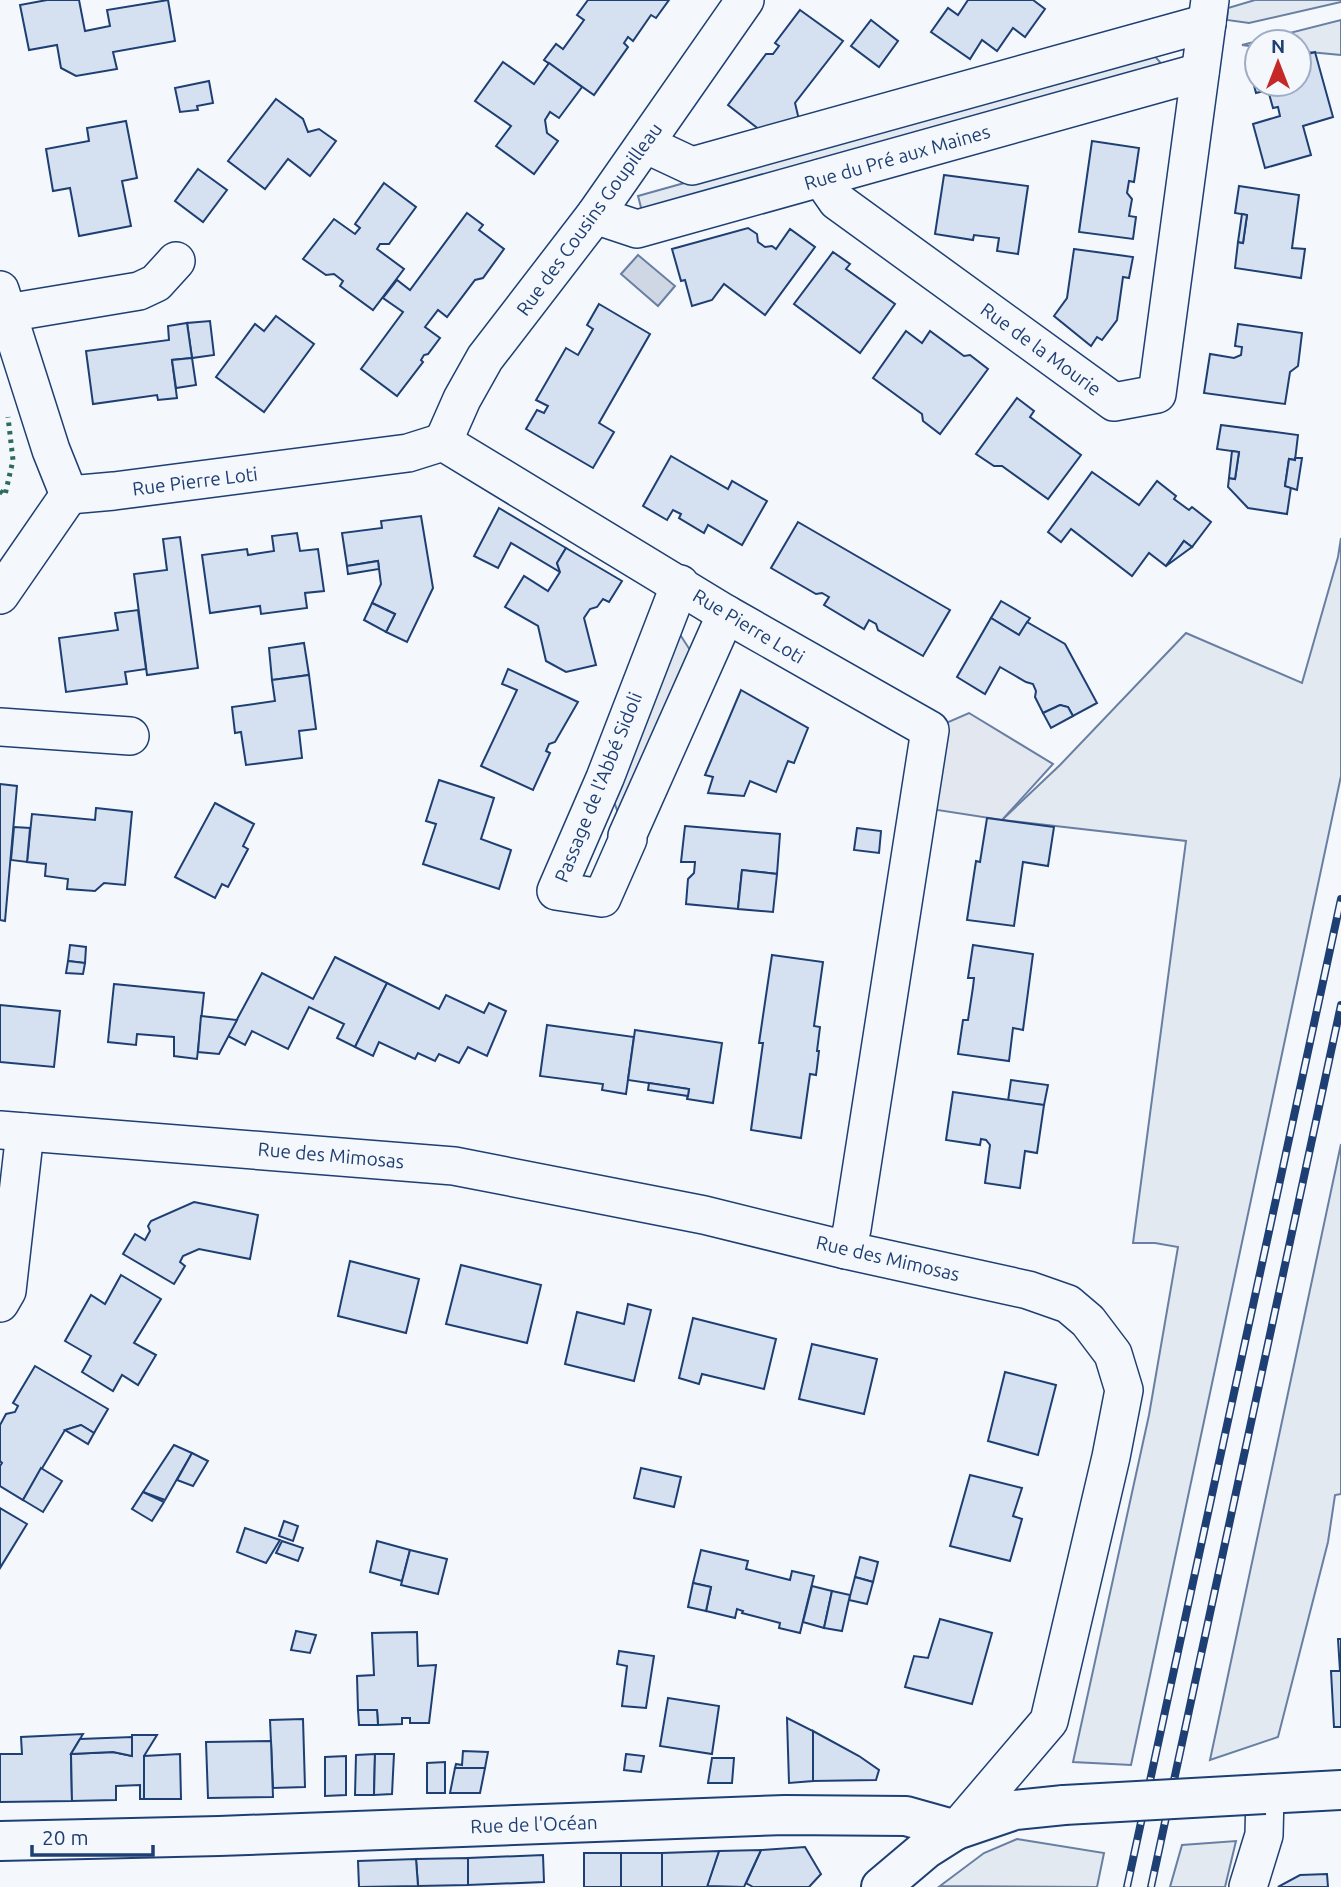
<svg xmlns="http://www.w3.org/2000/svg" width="1341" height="1887" font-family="Ubuntu,sans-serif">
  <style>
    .green { fill: #e3e9f0; stroke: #687fa3; stroke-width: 2 }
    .parking { fill: #e3e8f0; stroke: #687fa3; stroke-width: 2 }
    .water { fill: #cfd7e4; stroke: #687fa3; stroke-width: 2 }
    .building { fill: #d5e0f0; stroke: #1d3f73; stroke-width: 2 }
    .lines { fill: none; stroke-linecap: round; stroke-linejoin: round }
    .street-casing { stroke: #1d3f73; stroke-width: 40 }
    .secondary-casing { stroke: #1d3f73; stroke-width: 42 }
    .street { stroke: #f4f7fb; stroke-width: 37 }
    .secondary { stroke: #f4f7fb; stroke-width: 38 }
    .rail-casing { stroke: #1d3f73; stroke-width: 8 }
    .rail { stroke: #f4f7fb; stroke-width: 5; stroke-dasharray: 16; stroke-linecap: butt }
    .secondary-bridge-casing { stroke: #1d3f73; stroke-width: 42; stroke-linecap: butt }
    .secondary-bridge { stroke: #f4f7fb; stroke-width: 38 }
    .hedge { stroke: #2c6c60; stroke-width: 5; stroke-dasharray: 3.5 5; stroke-linecap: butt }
    .labels { text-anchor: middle; stroke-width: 5; stroke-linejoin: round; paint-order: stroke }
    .street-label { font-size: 19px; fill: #1d3f73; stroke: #f4f7fb }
  </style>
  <rect width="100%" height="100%" fill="#f4f7fb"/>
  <g class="green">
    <polygon points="1255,0 1341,0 1341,2 1249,23 1227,20 1228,8"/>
    <polygon points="1341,20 1341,55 1299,51 1299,42 1257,42 1257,47 1242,45"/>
    <polygon points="1151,52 1160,62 1153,73 643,215 638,196"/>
    <polygon points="1341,538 1341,776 1131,1765 1073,1762 1149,1415 1178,1247 1155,1243 1133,1243 1186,841 1002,820 1060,765 1186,633 1302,683 1338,557"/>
    <polygon points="1341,1144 1341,1494 1335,1495 1328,1542 1278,1737 1210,1760"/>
    <polygon points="1017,1839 1104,1853 1097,1887 940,1886 984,1853"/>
    <polygon points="1236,1841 1225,1887 1170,1887 1182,1845"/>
  </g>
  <g class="parking">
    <polygon points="668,616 701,667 628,839 605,778"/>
    <polygon points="969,713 1053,764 1002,820 918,807 930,730"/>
  </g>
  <polygon class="water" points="638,255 675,286 658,306 621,274"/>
  <g class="building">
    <polygon points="47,0 79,0 85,31 110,26 107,10 168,0 175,41 113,52 117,69 76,76 61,68 57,45 29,50 20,5"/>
    <polygon points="588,0 669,0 656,18 651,15 633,41 628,37 624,43 628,47 594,95 544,60 556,44 563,49 584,20 577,15"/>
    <polygon points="968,0 1033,0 1045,9 1025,37 1013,28 997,51 982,40 970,59 931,32 948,8 958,15"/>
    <polygon points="800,10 843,41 795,103 801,128 770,138 728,105 766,54 773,54 779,46 775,43"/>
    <polygon points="871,20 898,41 879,67 851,46"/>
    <polygon points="1315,52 1333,117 1303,126 1311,155 1265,168 1253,124 1280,116 1278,107 1273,108 1268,90 1256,93 1250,70 1257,68 1257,84 1299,84 1299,57"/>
    <polygon points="503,62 534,84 549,63 582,87 559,118 550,112 545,120 547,133 558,141 534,174 496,146 511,126 475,101"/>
    <polygon points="209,81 213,103 197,106 198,110 180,112 175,88"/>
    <polygon points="276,99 303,119 308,132 319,129 336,141 310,176 288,159 265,189 228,161"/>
    <polygon points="126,121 137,178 122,181 131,226 79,236 70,188 53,191 46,149 89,141 87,128"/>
    <polygon points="1092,141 1139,148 1134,182 1129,181 1127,193 1132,199 1129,216 1136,217 1133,239 1079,232"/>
    <polygon points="198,169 227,190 203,222 175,201"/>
    <polygon points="944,175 1028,186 1018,254 997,251 999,238 974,235 973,240 935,234"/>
    <polygon points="384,183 416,207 389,244 380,244 377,249 404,269 373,310 340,286 343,281 334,274 326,275 303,259 334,219 355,234 360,228 355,224"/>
    <polygon points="1239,186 1299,195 1292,248 1305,249 1301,278 1235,268 1238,242 1243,243 1247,215 1235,213"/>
    <polygon points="467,213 483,225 479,230 504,249 483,278 475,280 447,317 438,310 425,327 440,338 428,354 424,355 421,360 423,362 397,396 361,369 403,312 383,298 397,280 410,290"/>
    <polygon points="1242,214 1247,215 1243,243 1238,242"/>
    <polygon points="748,228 757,234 758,242 765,247 772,246 776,249 790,229 815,247 765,315 724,284 712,300 692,306 685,280 681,281 672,249"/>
    <polygon points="1074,249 1133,257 1129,278 1123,277 1117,320 1102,340 1097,337 1091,346 1054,316 1067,298"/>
    <polygon points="833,252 850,264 846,269 895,304 860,353 794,304"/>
    <polygon points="599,304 650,334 599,423 614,432 593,468 526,429 537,410 544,413 548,406 536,400 566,348 578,355 589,336 593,329 587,325"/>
    <polygon points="276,316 314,344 264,412 216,377 255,324 264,331"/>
    <polygon points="210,321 214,355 192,358 187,323"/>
    <polygon points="187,323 192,358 172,360 177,398 158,400 157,395 93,404 86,351 169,340 168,326"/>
    <polygon points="1238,324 1302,333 1298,366 1290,372 1285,404 1204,393 1210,354 1234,358 1241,355 1242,347 1235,346"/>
    <polygon points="906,331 922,343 930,331 964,356 970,355 988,369 940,434 923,421 922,414 873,378"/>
    <polygon points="192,358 196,385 176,388 172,360"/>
    <polygon points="1017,398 1034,411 1030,417 1081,455 1048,499 1002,466 994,466 976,454"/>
    <polygon points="1221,425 1298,435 1295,460 1289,459 1285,486 1291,487 1287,514 1248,508 1228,487 1229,478 1235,479 1239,452 1217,449"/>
    <polygon points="1232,451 1239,452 1235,479 1229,478"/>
    <polygon points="671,456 728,489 732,481 767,501 742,545 708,525 704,533 679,518 681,514 673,510 667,520 643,506"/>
    <polygon points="1295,458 1302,458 1297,490 1285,486 1289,459 1295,460"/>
    <polygon points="1092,472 1139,505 1157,481 1176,496 1174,499 1189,510 1192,507 1211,522 1192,547 1184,541 1166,566 1149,553 1132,576 1071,529 1061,542 1048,532"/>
    <polygon points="499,508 566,548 557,563 560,572 511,543 498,568 474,556"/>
    <polygon points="421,516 433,588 407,642 386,632 395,614 372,603 381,584 378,561 347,566 342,533 382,528 381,521"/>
    <polygon points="798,522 950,610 923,656 878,630 876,624 869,620 864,629 824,605 829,597 822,593 816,594 771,568"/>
    <polygon points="297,533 300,551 318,549 324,591 305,593 307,608 261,614 260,606 210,613 202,555 247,549 248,555 274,551 272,536"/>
    <polygon points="180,537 198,668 147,675 134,574 167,570 163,539"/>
    <polygon points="1184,541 1192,547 1166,566"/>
    <polygon points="566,548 622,581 609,602 603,599 597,607 590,609 584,618 596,665 566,672 546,661 538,626 505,607 524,576 548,591 560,572 557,563"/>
    <polygon points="378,561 379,569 348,574 347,566"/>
    <polygon points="1001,601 1030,618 1019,635 991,618"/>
    <polygon points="372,603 395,614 386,632 364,620"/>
    <polygon points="138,610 146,669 125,672 127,684 66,692 59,638 118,630 115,613"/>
    <polygon points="991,618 1019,635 1027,622 1065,644 1097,703 1073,716 1068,707 1060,705 1043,713 1035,697 1036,691 1033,684 1026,682 1000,667 985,694 957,677"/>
    <polygon points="304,643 309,675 272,680 269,648"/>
    <polygon points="508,669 578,702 555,742 549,744 546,751 550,753 533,790 481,766 517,690 502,684"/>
    <polygon points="309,675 316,729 299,731 302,758 246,765 241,732 235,733 232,707 275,701 272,680"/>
    <polygon points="741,690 808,728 794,763 788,761 776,792 750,781 744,796 708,793 713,777 705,775"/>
    <polygon points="1060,705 1068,707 1073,716 1051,728 1043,713"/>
    <polygon points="439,780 494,798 481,839 511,850 499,889 423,864 436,824 426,821"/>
    <polygon points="0,784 17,786 5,921 0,920"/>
    <polygon points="215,803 254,824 243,846 248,849 228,887 222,884 215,898 175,877"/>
    <polygon points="96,808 132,812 125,885 104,883 95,891 67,889 68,879 45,876 46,864 27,862 32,814 95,820"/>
    <polygon points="987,818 1054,827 1048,866 1023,862 1014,926 967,920 976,861 980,862"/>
    <polygon points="685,826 780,834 777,874 742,870 738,909 686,904 688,879 694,873 695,862 681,862"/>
    <polygon points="14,827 30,828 27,862 11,860"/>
    <polygon points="857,828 881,831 879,853 854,850"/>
    <polygon points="742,870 777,874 773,912 738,909"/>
    <polygon points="70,945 86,947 85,963 68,961"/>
    <polygon points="973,945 1033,954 1023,1030 1013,1028 1009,1061 958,1054 963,1020 968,1020 973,987 974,978 968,978"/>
    <polygon points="772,955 823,962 814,1026 820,1027 817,1051 819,1051 816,1075 810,1074 801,1138 751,1130 763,1043 759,1043"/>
    <polygon points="335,957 387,983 355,1047 337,1038 344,1024 309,1007 288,1049 252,1031 245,1045 228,1036 262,973 313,999"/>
    <polygon points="68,961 85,963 83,974 66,973"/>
    <polygon points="387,983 439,1009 446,995 484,1013 489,1003 506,1011 487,1056 468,1047 459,1063 439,1054 435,1061 418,1053 415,1059 379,1042 373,1056 355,1047"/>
    <polygon points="114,984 204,993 197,1059 174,1056 174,1037 137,1034 136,1045 108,1042"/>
    <polygon points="0,1005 60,1011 54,1067 0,1062"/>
    <polygon points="201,1016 237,1020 219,1054 198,1052"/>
    <polygon points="547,1025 634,1037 626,1094 602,1090 603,1084 540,1076"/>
    <polygon points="635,1030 722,1043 713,1103 687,1099 689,1089 628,1080"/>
    <polygon points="1011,1080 1048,1085 1044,1105 1008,1101"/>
    <polygon points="649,1083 689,1089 688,1096 648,1090"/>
    <polygon points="953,1092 1044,1105 1037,1153 1025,1151 1020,1188 985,1183 990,1145 986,1140 981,1139 980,1145 946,1140"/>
    <polygon points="194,1202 258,1215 250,1259 199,1249 183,1256 180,1262 185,1266 174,1284 123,1254 135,1234 145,1240 150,1231 148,1226 151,1221"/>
    <polygon points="350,1261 419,1279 406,1333 338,1316"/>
    <polygon points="461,1265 541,1285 527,1343 446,1324"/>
    <polygon points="121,1275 161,1299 134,1343 156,1355 138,1385 122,1375 113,1391 82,1372 91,1356 65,1341 91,1295 105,1304"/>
    <polygon points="628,1304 651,1310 634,1381 565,1364 577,1312 624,1324"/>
    <polygon points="693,1318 776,1339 764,1389 702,1374 699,1384 679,1378"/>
    <polygon points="812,1344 877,1359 864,1414 799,1399"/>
    <polygon points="35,1366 108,1409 94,1433 81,1425 65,1430 23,1500 0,1486 0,1466 2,1463 0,1461 0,1425 6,1414 15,1412 18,1406 13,1403"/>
    <polygon points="1005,1372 1056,1385 1038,1455 988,1441"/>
    <polygon points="81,1425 94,1433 88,1444 65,1430"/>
    <polygon points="174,1445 192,1453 165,1500 143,1492"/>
    <polygon points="192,1453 208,1461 193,1486 177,1480"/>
    <polygon points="41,1468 62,1481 43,1512 23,1500"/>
    <polygon points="641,1468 681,1477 674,1507 634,1498"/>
    <polygon points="970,1475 1022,1488 1013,1516 1022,1519 1010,1561 950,1546"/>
    <polygon points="143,1492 164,1502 152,1521 132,1509"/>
    <polygon points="0,1508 27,1524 0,1568"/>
    <polygon points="284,1521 298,1526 293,1541 279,1536"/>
    <polygon points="245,1528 280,1540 266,1563 237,1552"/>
    <polygon points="282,1541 303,1548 298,1561 276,1553"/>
    <polygon points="377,1541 410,1550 402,1581 370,1572"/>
    <polygon points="410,1550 447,1559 438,1594 401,1585"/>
    <polygon points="701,1550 748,1561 746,1569 790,1580 792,1571 814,1576 800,1633 779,1628 780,1623 742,1613 743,1611 737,1609 735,1618 706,1611 711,1587 693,1583"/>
    <polygon points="860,1557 878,1562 873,1582 855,1577"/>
    <polygon points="855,1577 873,1582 867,1604 849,1600"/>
    <polygon points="693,1583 711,1587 706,1611 688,1607"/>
    <polygon points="812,1586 832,1591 824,1628 803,1622"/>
    <polygon points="832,1591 850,1595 842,1631 824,1628"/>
    <polygon points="940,1619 992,1633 972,1704 905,1687 914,1656 928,1658"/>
    <polygon points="296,1631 316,1635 310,1653 291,1650"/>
    <polygon points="417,1632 418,1666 436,1665 429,1723 410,1723 410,1718 402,1718 402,1724 378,1725 377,1710 358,1710 357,1676 374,1675 372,1633"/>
    <polygon points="1338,1639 1341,1639 1341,1727 1334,1727 1331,1671 1340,1671"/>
    <polygon points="619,1651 654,1656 646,1708 622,1706 627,1666 617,1664"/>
    <polygon points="668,1698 719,1706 712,1754 660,1746"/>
    <polygon points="358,1710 377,1710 378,1725 359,1725"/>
    <polygon points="787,1718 813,1731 813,1781 789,1783"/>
    <polygon points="303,1719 305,1787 273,1788 270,1720"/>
    <polygon points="813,1731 859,1756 879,1770 876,1780 813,1781"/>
    <polygon points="83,1734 71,1754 72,1801 0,1802 0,1754 22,1754 21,1737"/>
    <polygon points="132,1735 157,1735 144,1756 144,1799 140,1799 140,1785 116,1786 116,1800 72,1801 71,1754 113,1752 132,1756"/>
    <polygon points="132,1737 132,1756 113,1752 71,1754 80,1739"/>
    <polygon points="271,1741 273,1797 208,1798 206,1742"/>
    <polygon points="463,1751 488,1752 485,1768 455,1768 456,1764 462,1765"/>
    <polygon points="180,1754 181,1799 144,1799 144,1756"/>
    <polygon points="375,1754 374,1795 355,1795 356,1755"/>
    <polygon points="375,1754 394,1754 392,1794 374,1795"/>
    <polygon points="626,1754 644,1756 641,1772 624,1770"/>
    <polygon points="346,1756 346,1795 325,1796 325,1757"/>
    <polygon points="712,1758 734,1758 732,1783 708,1783"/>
    <polygon points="445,1762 445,1793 427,1793 427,1763"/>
    <polygon points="455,1768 485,1768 480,1793 450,1793"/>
    <polygon points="805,1847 821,1874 809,1887 753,1887 746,1883 761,1850"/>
    <polygon points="761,1850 744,1887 707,1886 719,1851"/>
    <polygon points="719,1851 707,1887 662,1887 662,1853"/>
    <rect x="584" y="1853" width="37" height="34"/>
    <rect x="621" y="1853" width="41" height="34"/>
    <polygon points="543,1855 544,1882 468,1885 468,1858"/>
    <polygon points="468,1858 468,1885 418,1886 416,1859"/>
    <polygon points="416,1859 418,1886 359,1887 358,1861"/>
    <polygon points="1327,1874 1328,1887 1278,1887 1300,1875"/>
  </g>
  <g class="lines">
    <defs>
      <g id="street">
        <polyline points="645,144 692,166 1207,23"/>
        <polyline points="821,178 837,201 1114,402 1157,394 1210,0"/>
        <polyline points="595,215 637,229 1200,72"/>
        <polyline points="0,290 51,450 69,495"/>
        <polyline points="7,313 139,291 156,283 176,261"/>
        <polyline points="443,442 462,399 485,358 595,215 745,0"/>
        <polyline points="69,495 114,491 408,453 443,442 726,614 930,730 852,1229 846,1250"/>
        <polyline points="680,584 605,778 556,891 602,898 628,839 627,836 726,614"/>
        <polyline points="0,595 69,495"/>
        <polyline points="0,727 130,736"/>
        <polyline points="0,1130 454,1166 704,1215 846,1250 1028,1290 1068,1304 1088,1321 1113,1354 1124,1390 1111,1457 1049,1721 956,1830"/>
        <polyline points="0,1303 7,1291 25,1132"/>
        <polyline points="1248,1887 1264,1835 1265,1794"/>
      </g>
      <g id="secondary">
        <polyline points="1265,1794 1341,1790"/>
        <polyline points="0,1841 219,1836 785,1815 906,1816 956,1830 1015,1810 1064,1805"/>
        <polyline points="881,1887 926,1849 956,1830"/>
      </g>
    </defs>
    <use href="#street" class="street-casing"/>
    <use href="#secondary" class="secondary-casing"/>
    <use href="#street" class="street"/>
    <use href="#secondary" class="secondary"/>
    <defs>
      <g id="rail">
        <polyline points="1127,1887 1341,899"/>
        <polyline points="1151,1887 1341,1005"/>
      </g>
    </defs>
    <use href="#rail" class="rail-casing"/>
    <use href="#rail" class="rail"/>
    <defs>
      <polyline id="secondary-bridge" points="1064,1805 1265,1794"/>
    </defs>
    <use href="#secondary-bridge" class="secondary-bridge-casing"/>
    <use href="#secondary-bridge" class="secondary-bridge"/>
    <polyline class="hedge" points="0,491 5,495 13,460 8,417"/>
  </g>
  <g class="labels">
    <g class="street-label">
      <text transform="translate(897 157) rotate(-16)" y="7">Rue du Pré aux Maines</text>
      <text transform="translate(589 219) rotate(-54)" y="7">Rue des Cousins Goupilleau</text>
      <text transform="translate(1041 349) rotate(36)" y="7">Rue de la Mourie</text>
      <text transform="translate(195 481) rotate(-7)" y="7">Rue Pierre Loti</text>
      <text transform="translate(749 626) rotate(31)" y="7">Rue Pierre Loti</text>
      <text transform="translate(598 787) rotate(-68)" y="7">Passage de l'Abbé Sidoli</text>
      <text transform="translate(331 1155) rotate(5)" y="7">Rue des Mimosas</text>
      <text transform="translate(888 1258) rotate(13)" y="7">Rue des Mimosas</text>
      <text transform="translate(534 1824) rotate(-2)" y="7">Rue de l'Océan</text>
    </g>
  </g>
  <g transform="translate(1278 63)"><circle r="33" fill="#f4f7fb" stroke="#9eadc5" stroke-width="2"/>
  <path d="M0-5L12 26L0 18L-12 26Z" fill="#c62828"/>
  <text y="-10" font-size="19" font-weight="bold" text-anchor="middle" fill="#1d3f73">N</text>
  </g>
  <path d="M32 1845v10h121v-10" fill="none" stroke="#1d3f73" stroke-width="3.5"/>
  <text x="42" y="1845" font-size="21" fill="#1d3f73" stroke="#f4f7fb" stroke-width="5" paint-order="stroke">20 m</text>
</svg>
